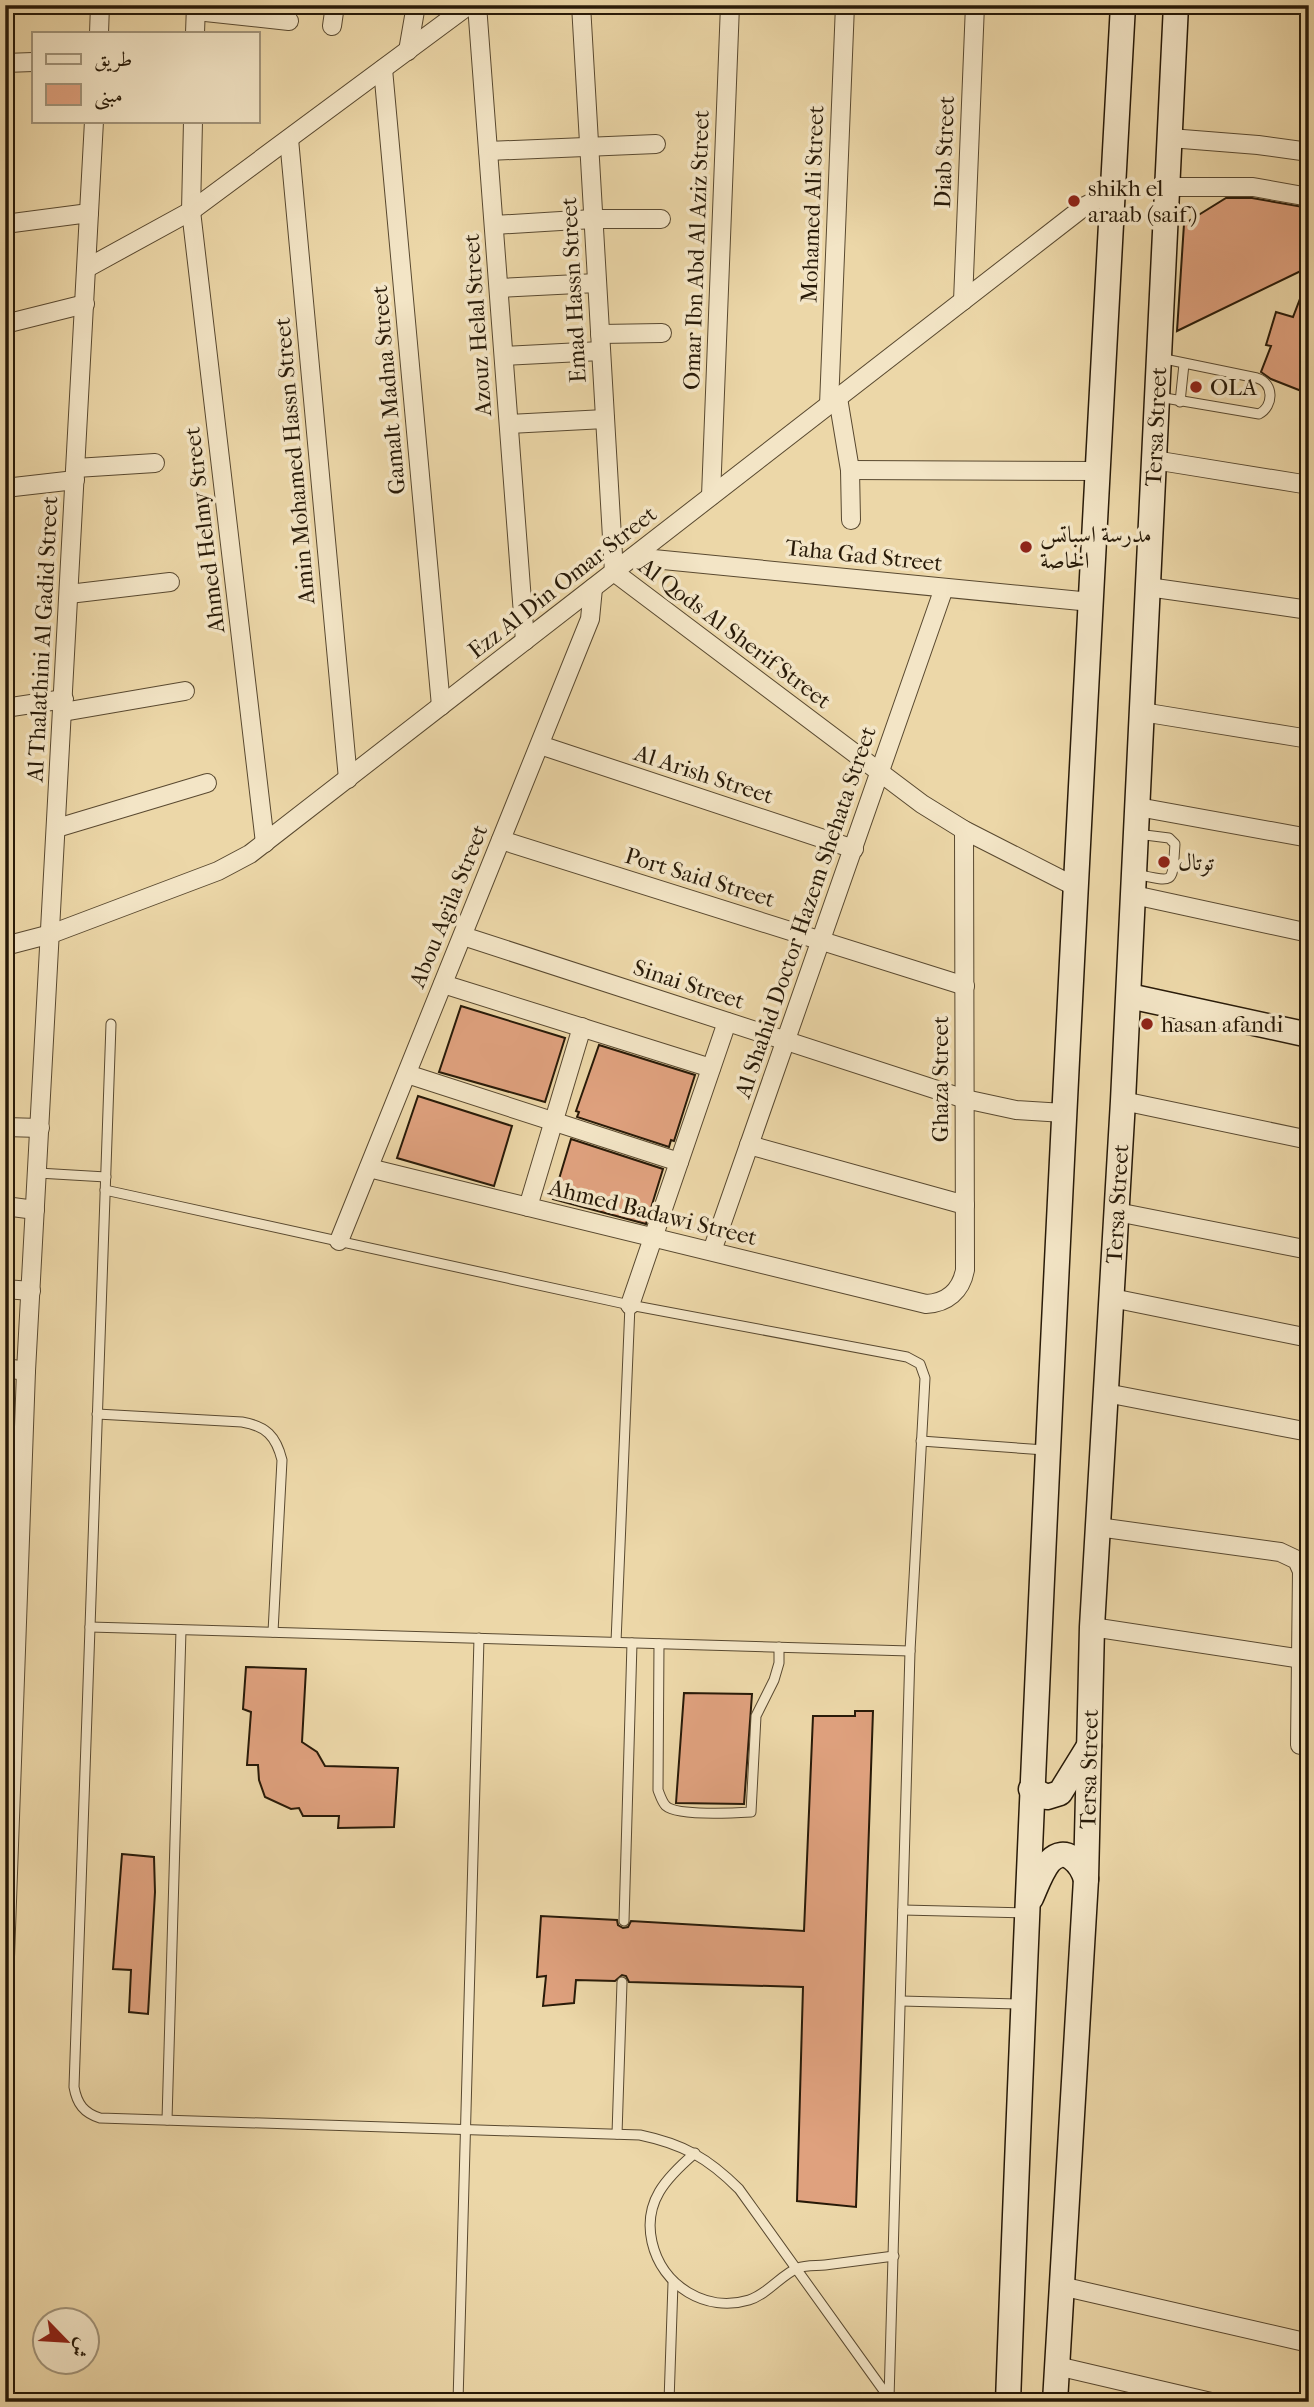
<svg xmlns="http://www.w3.org/2000/svg" width="1314" height="2407" font-family="'IM FELL French Canon',Amiri,serif">
  <style>
    .building { fill: #dfa17e; stroke: #281a08; stroke-width: 2 }
    .lines { fill: none; stroke-linecap: round; stroke-linejoin: round }
    .lane-casing { stroke: #594930; stroke-width: 11 }
    .street-casing { stroke: #594930; stroke-width: 20 }
    .secondary-casing { stroke: #281a08; stroke-width: 27 }
    .lane { stroke: #f3e5c6; stroke-width: 9 }
    .street { stroke: #f3e5c6; stroke-width: 18 }
    .secondary { stroke: #f3e5c6; stroke-width: 24 }
    .poi-dot { fill: #8f2418; stroke: #f3e5c6; stroke-width: 2.5 }
    .labels { text-anchor: middle; stroke-width: 7; stroke-linejoin: round; paint-order: stroke }
    .street-label { font-size: 23px; fill: #281a08; stroke: #f3e5c6 }
    .poi-label { font-size: 23px; fill: #281a08; stroke: #f3e5c6; text-anchor: start }
  </style>
  <rect width="100%" height="100%" fill="#ecd7a8"/>
  <filter id="stains"><feTurbulence type="fractalNoise" baseFrequency=".00286" numOctaves="4"/><feColorMatrix values="0 0 0 0 .2 0 0 0 0 .09 0 0 0 0 .02 0 0 0 .5 -.17"/></filter>
  <radialGradient id="worn" r=".72"><stop offset=".6" stop-color="#630" stop-opacity="0"/><stop offset="1" stop-color="#630" stop-opacity=".3"/></radialGradient>
  <g class="building">
    <polygon points="1226,198 1252,198 1309,208 1309,267 1177,331 1184,224"/>
    <polygon points="1308,278 1309,279 1309,394 1271,379 1261,372 1271,346 1266,345 1276,312 1293,317"/>
    <polygon points="461,1006 565,1038 545,1102 439,1072"/>
    <polygon points="599,1045 695,1075 674,1141 671,1140 669,1147 577,1117 579,1112 576,1111"/>
    <polygon points="418,1096 512,1126 494,1186 397,1158"/>
    <polygon points="571,1139 663,1169 646,1224 553,1199"/>
    <polygon points="246,1667 306,1669 302,1742 317,1752 325,1766 398,1768 394,1827 338,1828 339,1816 303,1816 299,1808 291,1809 265,1797 259,1780 258,1765 247,1765 251,1712 243,1709"/>
    <polygon points="684,1693 752,1694 744,1804 676,1803"/>
    <polygon points="855,1711 873,1711 856,2207 797,2201 803,1987 629,1982 626,1976 622,1975 615,1981 576,1980 574,2003 543,2006 546,1976 537,1977 541,1916 617,1920 618,1925 623,1928 628,1927 631,1921 804,1931 813,1716 855,1716"/>
    <polygon points="122,1854 154,1857 155,1892 148,2014 129,2012 131,1970 113,1969"/>
  </g>
  <g class="lines">
    <defs>
      <g id="lane">
        <path d="M1159,397L1259,414C1274,406 1274,383 1257,378L1160,358"/>
        <polyline points="1180,402 1184,364"/>
        <path d="M1136,874C1176,883 1172,884 1175,844L1169,838L1137,834"/>
        <path d="M111,1024L74,2087C77,2104 84,2113 100,2118L640,2135C683,2144 708,2158 739,2189L889,2398"/>
        <polyline points="38,1173 106,1177"/>
        <polyline points="105,1190 630,1305 907,1357 920,1364 925,1378 910,1651 889,2399"/>
        <path d="M97,1414L242,1422C266,1426 276,1436 282,1460L273,1632"/>
        <polyline points="921,1441 1045,1450"/>
        <polyline points="90,1627 910,1651"/>
        <polyline points="616,1642 630,1305"/>
        <path d="M659,1644L658,1790C660,1795 662,1802 666,1806C677,1816 735,1813 751,1812L756,1716L774,1680L779,1663V1647"/>
        <polyline points="903,1910 1024,1913"/>
        <polyline points="624,1921 632,1643"/>
        <polyline points="901,2001 1021,2004"/>
        <polyline points="167,2120 181,1630"/>
        <polyline points="617,2134 622,1982"/>
        <path d="M695,2153C666,2178 643,2202 652,2242C662,2286 706,2313 749,2300C768,2294 782,2274 798,2268C806,2265 817,2266 825,2265C848,2262 871,2259 894,2256"/>
        <polyline points="458,2402 479,1638"/>
        <polyline points="669,2402 673,2283"/>
      </g>
      <g id="street">
        <polyline points="477,5 525,641"/>
        <polyline points="581,5 614,572 922,804 964,830 1076,887"/>
        <polyline points="196,11 289,21"/>
        <polyline points="332,26 335,5"/>
        <polyline points="99,33 100,5"/>
        <polyline points="195,33 196,5"/>
        <polyline points="408,51 416,5"/>
        <polyline points="5,63 33,62"/>
        <polyline points="383,69 441,706"/>
        <polyline points="193,121 191,211 265,843"/>
        <polyline points="1170,138 1258,145 1309,152"/>
        <polyline points="289,139 348,779"/>
        <polyline points="488,151 656,144"/>
        <polyline points="1168,187 1253,187 1309,197"/>
        <polyline points="5,224 89,213"/>
        <polyline points="494,225 593,219 661,219"/>
        <polyline points="87,268 191,211 469,5"/>
        <polyline points="499,288 597,283"/>
        <polyline points="963,301 975,5"/>
        <polyline points="5,324 85,304"/>
        <polyline points="600,334 662,333"/>
        <polyline points="504,356 601,351"/>
        <polyline points="838,398 850,470 851,520"/>
        <polyline points="829,405 845,5"/>
        <polyline points="509,424 605,419"/>
        <polyline points="1154,460 1309,485"/>
        <polyline points="76,468 155,463"/>
        <polyline points="850,470 1098,471"/>
        <polyline points="5,488 75,480"/>
        <polyline points="711,496 730,5"/>
        <polyline points="633,557 1091,602"/>
        <polyline points="1148,587 1309,610"/>
        <polyline points="69,594 170,582"/>
        <polyline points="5,708 64,699"/>
        <polyline points="63,712 185,691"/>
        <polyline points="1142,712 1309,739"/>
        <polyline points="540,745 854,849"/>
        <polyline points="1138,807 1309,838"/>
        <polyline points="57,828 207,783"/>
        <polyline points="501,840 965,986"/>
        <polyline points="1134,895 1309,933"/>
        <polyline points="463,936 965,1099 1016,1110 1064,1113"/>
        <polyline points="5,946 51,934 218,871 250,854 1085,206 1113,192"/>
        <polyline points="443,984 711,1068"/>
        <polyline points="407,1074 679,1162"/>
        <polyline points="1123,1101 1309,1140"/>
        <polyline points="5,1127 40,1128"/>
        <polyline points="749,1145 965,1205"/>
        <path d="M369,1168L926,1304C947,1303 961,1291 965,1270L964,830"/>
        <polyline points="5,1206 35,1210"/>
        <polyline points="528,1207 582,1027"/>
        <polyline points="1117,1212 1309,1250"/>
        <polyline points="339,1241 590,619 593,588"/>
        <polyline points="712,1251 944,588"/>
        <polyline points="5,1289 31,1291"/>
        <polyline points="1112,1298 1309,1338"/>
        <polyline points="630,1305 727,1022"/>
        <polyline points="5,1368 26,1371"/>
        <polyline points="1106,1393 1309,1432"/>
        <polyline points="1098,1527 1280,1552 1297,1560 1302,1571 1300,1745"/>
        <polyline points="1092,1627 1309,1660"/>
        <polyline points="5,1957 26,1371 94,121"/>
        <polyline points="1061,2286 1309,2343"/>
        <polyline points="1057,2366 1211,2402"/>
      </g>
      <g id="secondary">
        <polyline points="1129,996 1309,1035"/>
        <polyline points="1031,1789 1047,1797 1060,1793 1089,1746"/>
        <path d="M1031,1898C1036,1887 1041,1872 1049,1862C1066,1844 1081,1864 1086,1879"/>
        <path d="M1008,2402C1037,1602 1079,804 1123,5"/>
        <path id="s1" d="M1055,2402L1086,1879L1092,1627L1123,1101L1176,5"/>
      </g>
    </defs>
    <use href="#lane" class="lane-casing"/>
    <use href="#street" class="street-casing"/>
    <use href="#secondary" class="secondary-casing"/>
    <use href="#lane" class="lane"/>
    <use href="#street" class="street"/>
    <use href="#secondary" class="secondary"/>
  </g>
  <g class="poi-dot">
    <circle cx="1074" cy="201" r="7"/>
    <circle cx="1196" cy="387" r="7"/>
    <circle cx="1026" cy="547" r="7"/>
    <circle cx="1164" cy="862" r="7"/>
    <circle cx="1147" cy="1024" r="7"/>
  </g>
  <g class="labels">
    <g class="street-label">
      <text transform="translate(944 152) rotate(-88)" y="8">Diab Street</text>
      <text transform="translate(812 204) rotate(-88)" y="8">Mohamed Ali Street</text>
      <text transform="translate(696 250) rotate(-88)" y="8">Omar Ibn Abd Al Aziz Street</text>
      <text transform="translate(573 290) rotate(-93)" y="8">Emad Hassn Street</text>
      <text transform="translate(477 325) rotate(-94)" y="8">Azouz Helal Street</text>
      <text transform="translate(388 390) rotate(-95)" y="8">Gamalt Madna Street</text>
      <text dy="8" stroke="none"><textPath href="#s1" startOffset="1978">Tersa Street</textPath></text>
      <text transform="translate(294 461) rotate(-95)" y="8">Amin Mohamed Hassn Street</text>
      <text transform="translate(204 530) rotate(-97)" y="8">Ahmed Helmy Street</text>
      <text transform="translate(864 555) rotate(6)" y="8">Taha Gad Street</text>
      <text transform="translate(562 582) rotate(-38)" y="8">Ezz Al Din Omar Street</text>
      <text transform="translate(735 633) rotate(37)" y="8">Al Qods Al Sherif Street</text>
      <text transform="translate(42 639) rotate(-87)" y="8">Al Thalathini Al Gadid Street</text>
      <text transform="translate(704 774) rotate(18)" y="8">Al Arish Street</text>
      <text transform="translate(700 877) rotate(17)" y="8">Port Said Street</text>
      <text transform="translate(448 906) rotate(-68)" y="8">Abou Agila Street</text>
      <text transform="translate(805 912) rotate(-71)" y="8">Al Shahid Doctor Hazem Shehata Street</text>
      <text transform="translate(689 984) rotate(18)" y="8">Sinai Street</text>
      <text transform="translate(940 1079) rotate(-90)" y="8">Ghaza Street</text>
      <text dy="8" stroke="none"><textPath href="#s1" startOffset="1200">Tersa Street</textPath></text>
      <text transform="translate(653 1212) rotate(14)" y="8">Ahmed Badawi Street</text>
      <text dy="8" stroke="none"><textPath href="#s1" startOffset="634">Tersa Street</textPath></text>
    </g>
    <g class="poi-label">
      <text x="1088" y="196">shikh el<tspan x="1088" dy="26">araab (saif)</tspan></text>
      <text x="1210" y="395">OLA</text>
      <text x="1040" y="542">مدرسة اسباتس<tspan x="1040" dy="26">الخاصة</tspan></text>
      <text x="1178" y="870">توتال</text>
      <text x="1161" y="1032">hasan afandi</text>
    </g>
  </g>
  <rect width="1314" height="2407" fill="none" stroke="#ecd7a8" stroke-width="28"/>
  <rect x="7" y="7" width="1300" height="2393" fill="none" stroke="#281a08" stroke-width="3.5"/>
  <rect x="14" y="14" width="1286" height="2379" fill="none" stroke="#281a08" stroke-width="2"/>
  <rect x="32" y="32" width="228" height="91" fill="#f3e5c6" stroke="#a2947a" stroke-width="2"/>
  <rect x="46" y="54" width="35" height="10" fill="#f3e5c6" stroke="#a2947a" stroke-width="2"/>
  <text x="94" y="66" font-size="21" fill="#281a08">طريق</text>
  <rect x="46" y="84" width="35" height="21" fill="#dfa17e" stroke="#a2947a" stroke-width="2"/>
  <text x="94" y="102" font-size="21" fill="#281a08">مبنى</text>
  <g transform="translate(66 2341) rotate(115)"><circle r="33" fill="#f3e5c6" stroke="#a2947a" stroke-width="2"/>
  <path d="M0-5L12 26L0 18L-12 26Z" fill="#8f2418"/>
  <text y="-10" font-size="19" font-weight="bold" text-anchor="middle" fill="#281a08">ش</text>
  </g>
  <rect width="100%" height="100%" filter="url(#stains)"/>
  <rect width="100%" height="100%" fill="url(#worn)"/>
</svg>
